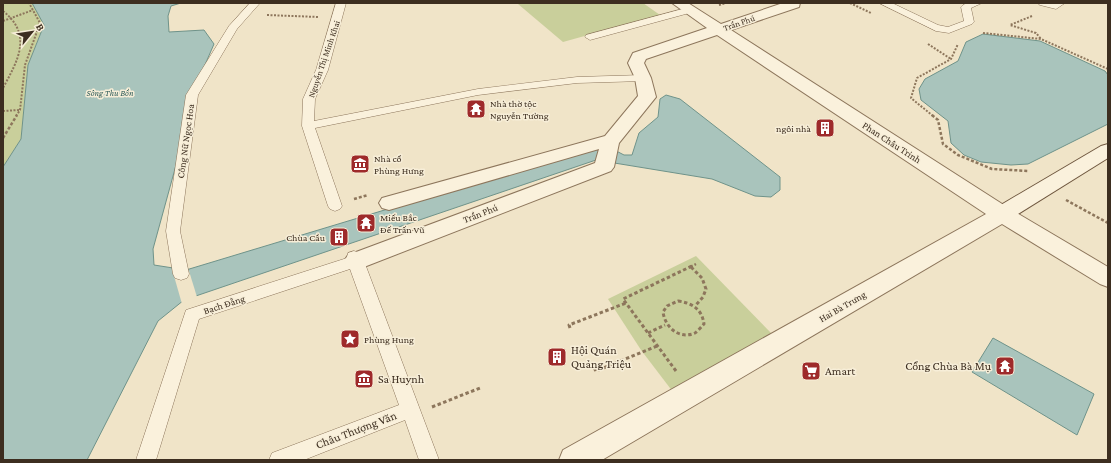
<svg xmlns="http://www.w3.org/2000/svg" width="1111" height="463" font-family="'Crimson Pro',serif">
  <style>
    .green { fill: #c9cf9b }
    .water { fill: #a9c4bc; stroke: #6f938a }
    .pier { fill: #f0e4c8 }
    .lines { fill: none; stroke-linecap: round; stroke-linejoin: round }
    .lane-casing { stroke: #8d765c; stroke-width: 1 }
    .street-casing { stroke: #8d765c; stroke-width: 2 }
    .secondary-casing { stroke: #6f573f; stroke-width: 2 }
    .path-far2 { stroke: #8d765c; stroke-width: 2; stroke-dasharray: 2 1.5; stroke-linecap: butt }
    .path-far1 { stroke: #8d765c; stroke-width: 2.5; stroke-dasharray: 3 2; stroke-linecap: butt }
    .path { stroke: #8d765c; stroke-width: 3; stroke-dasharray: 3.5 2.5; stroke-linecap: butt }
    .lane { fill: #faf1dc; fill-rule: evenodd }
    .street { fill: #faf1dc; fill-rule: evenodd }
    .secondary { fill: #faf1dc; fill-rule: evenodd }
    .labels { text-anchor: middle; stroke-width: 3; stroke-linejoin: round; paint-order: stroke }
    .far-street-label { font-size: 9px; fill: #3d2e20; stroke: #f7eed8 }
    .far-water-label { font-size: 9px; font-style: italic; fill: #2f5d5a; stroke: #f7eed8 }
    .poi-label { font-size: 10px; fill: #3d2e20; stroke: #f7eed8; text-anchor: start }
    .street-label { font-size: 10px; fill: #3d2e20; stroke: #f7eed8 }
    .near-poi-label { font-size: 12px; fill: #3d2e20; stroke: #f7eed8; text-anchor: start }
    .near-street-label { font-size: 12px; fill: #3d2e20; stroke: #f7eed8 }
  </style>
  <rect width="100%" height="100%" fill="#f0e4c8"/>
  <g class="green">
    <polygon points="3,3 32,3 44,24 28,65 21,139 3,167"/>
    <polygon points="522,3 643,3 660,15 563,42 518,4"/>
    <polygon points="696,256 773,335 673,392 641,350 608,299"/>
  </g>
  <g class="water">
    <polygon points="32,3 181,3 171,6 168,16 169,32 204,30 214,44 201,74 153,249 154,265 186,270 603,144 624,155 632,155 639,133 658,117 660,99 666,95 680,99 780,177 780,190 771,197 755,196 712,179 596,160 184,300 158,321 87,460 3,460 3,167 21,139 28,65 44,25"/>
    <polygon points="983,34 1040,41 1105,71 1108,75 1108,124 1028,164 1011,165 981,162 964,155 951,143 948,121 921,100 919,89 925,79 958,61 966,42"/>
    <polygon points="993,338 1094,394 1077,435 972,372"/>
  </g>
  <polygon class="pier" points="189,271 197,297 182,304 174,276"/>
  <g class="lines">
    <defs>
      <g id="lane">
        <polygon points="250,3 260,3 237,29 198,95 180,231 189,274 187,278 181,280 175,278 173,274 166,231 186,95 229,26"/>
        <polygon points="336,3 346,3 328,70 315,99 314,121 478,89 577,77 643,75 649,78 643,81 577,83 478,95 315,128 342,206 340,209 335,211 330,209 328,206 302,126 303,99 316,70"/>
        <path d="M879,3H892L938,25L948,27L964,21L961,7C966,1 975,3 982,3L971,8L974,22L972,24L949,33L936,31Z"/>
        <polygon points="1038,3 1065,3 1056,9 1040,5"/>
        <polygon points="690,7 695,10 693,12 590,40 585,37 586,35"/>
        <polygon points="354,251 360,253 364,261 439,460 419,460 405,420 304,460 269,460 272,453 399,405 350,269 199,319 156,460 136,460 186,310 347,258 348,253"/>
      </g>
      <polygon id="street" points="672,3 688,3 721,24 783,3 800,3 799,7 731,30 1010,209 1108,267 1108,287 1100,284 1002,224 602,460 559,460 563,450 986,214 717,35 646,59 644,63 651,78 656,97 619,143 614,167 611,171 364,267 356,270 348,267 344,261 348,255 595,163 599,149 389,210 382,208 379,203 382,198 605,136 638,96 635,78 628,63 633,53 707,28"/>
      <polygon id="secondary" points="1108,144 1108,158 1010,219 1002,221 994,219 991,214 994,209 1101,146"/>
    </defs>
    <use href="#lane" class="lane-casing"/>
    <use href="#street" class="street-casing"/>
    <use href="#secondary" class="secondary-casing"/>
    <g class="path-far2">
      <polyline points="850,3 871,13"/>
      <polyline points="719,5 726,3"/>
      <path d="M3,11C33,35 18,60 3,88"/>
      <polyline points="267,15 318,17"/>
      <polyline points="1032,16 1010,25 1036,33 1041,39"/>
      <polyline points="3,21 33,10"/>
      <polyline points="983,33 1041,39 1108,69"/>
      <polyline points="928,44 951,59"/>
      <polyline points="3,111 19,110"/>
      <polyline points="16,116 20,110 25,65 40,23 29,3"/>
      <polyline points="933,116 911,98 917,78 951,59 958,44"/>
    </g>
    <g class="path-far1">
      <polyline points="932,115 938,120 943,144 958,155 992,169 1029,171"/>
      <polyline points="3,138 17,115"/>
      <polyline points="354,199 368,195"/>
      <polyline points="1066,200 1108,223"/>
      <polyline points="690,267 696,264"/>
    </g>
    <g class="path">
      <polyline points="691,267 702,278 706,289 703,297 695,306"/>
      <path d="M678,301C692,303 702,309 704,324C701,327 698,331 695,333C679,340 665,327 663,312L667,306Z"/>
      <polyline points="570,328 569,325 626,303"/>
      <polyline points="648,333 665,325"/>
      <polyline points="594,368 596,371 657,346"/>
      <polyline points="676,371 623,299 692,266"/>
      <polyline points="432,407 480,388"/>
    </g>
    <use href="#lane" class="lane"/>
    <use href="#street" class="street"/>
    <use href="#secondary" class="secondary"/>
  </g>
  <defs>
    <symbol id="temple-square" viewBox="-11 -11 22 22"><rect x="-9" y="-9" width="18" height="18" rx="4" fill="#9e2a2b" stroke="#f7eed8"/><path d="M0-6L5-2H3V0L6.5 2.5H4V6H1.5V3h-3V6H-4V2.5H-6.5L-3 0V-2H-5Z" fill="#fff"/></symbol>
    <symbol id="building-square" viewBox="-11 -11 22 22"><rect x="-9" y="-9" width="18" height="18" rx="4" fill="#9e2a2b" stroke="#f7eed8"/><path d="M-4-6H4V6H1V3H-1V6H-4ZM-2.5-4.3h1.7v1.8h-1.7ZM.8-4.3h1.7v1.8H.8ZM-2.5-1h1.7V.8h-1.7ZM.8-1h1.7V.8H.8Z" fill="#fff"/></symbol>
    <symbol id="museum-square" viewBox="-11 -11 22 22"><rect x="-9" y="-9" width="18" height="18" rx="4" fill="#9e2a2b" stroke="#f7eed8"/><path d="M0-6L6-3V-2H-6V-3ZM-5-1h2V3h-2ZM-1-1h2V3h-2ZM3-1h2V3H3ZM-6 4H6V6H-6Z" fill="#fff"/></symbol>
    <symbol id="sight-square" viewBox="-11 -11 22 22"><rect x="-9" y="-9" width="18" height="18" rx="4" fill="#9e2a2b" stroke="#f7eed8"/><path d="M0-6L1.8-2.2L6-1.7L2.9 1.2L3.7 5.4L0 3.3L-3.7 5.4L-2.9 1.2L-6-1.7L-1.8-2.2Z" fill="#fff"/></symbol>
    <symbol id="supermarket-square" viewBox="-11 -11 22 22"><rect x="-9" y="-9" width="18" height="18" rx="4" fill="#9e2a2b" stroke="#f7eed8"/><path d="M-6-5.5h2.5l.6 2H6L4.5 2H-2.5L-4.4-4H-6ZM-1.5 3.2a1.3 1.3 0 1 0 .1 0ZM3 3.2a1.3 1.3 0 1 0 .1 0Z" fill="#fff"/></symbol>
  </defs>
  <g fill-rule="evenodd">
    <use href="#temple-square" x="465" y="98" width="22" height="22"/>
    <use href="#building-square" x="814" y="117" width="22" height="22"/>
    <use href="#museum-square" x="349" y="153" width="22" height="22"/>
    <use href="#temple-square" x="355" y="212" width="22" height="22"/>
    <use href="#building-square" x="328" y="226" width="22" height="22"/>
    <use href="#sight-square" x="339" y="328" width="22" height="22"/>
    <use href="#building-square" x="546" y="346" width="22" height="22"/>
    <use href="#temple-square" x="994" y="355" width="22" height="22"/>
    <use href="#supermarket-square" x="800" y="360" width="22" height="22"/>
    <use href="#museum-square" x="353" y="368" width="22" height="22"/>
  </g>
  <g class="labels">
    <g class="far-street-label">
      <text transform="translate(739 23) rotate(-19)" y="3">Trần Phú</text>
      <text transform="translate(324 59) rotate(-71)" y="3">Nguyễn Thị Minh Khai</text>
    </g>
    <g class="far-water-label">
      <text x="110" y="96">Sông Thu Bồn</text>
    </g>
    <g class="poi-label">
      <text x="490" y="107">Nhà thờ tộc<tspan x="490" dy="12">Nguyễn Tường</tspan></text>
      <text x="811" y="132" text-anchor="end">ngôi nhà</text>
      <text x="374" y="162">Nhà cổ<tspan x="374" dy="12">Phùng Hưng</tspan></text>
      <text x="380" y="221">Miếu Bắc<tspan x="380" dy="12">Đế Trấn Vũ</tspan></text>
      <text x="325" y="241" text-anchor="end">Chùa Cầu</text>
      <text x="364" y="343">Phùng Hung</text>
    </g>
    <g class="street-label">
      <text transform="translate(185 141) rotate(-82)" y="4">Công Nữ Ngọc Hoa</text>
      <text transform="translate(892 142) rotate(33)" y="4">Phan Châu Trinh</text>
      <text transform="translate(480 213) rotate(-21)" y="4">Trần Phú</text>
      <text transform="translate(224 304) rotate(-18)" y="4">Bạch Đằng</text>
      <text transform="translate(842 306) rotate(-30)" y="4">Hai Bà Trưng</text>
    </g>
    <g class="near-poi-label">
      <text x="571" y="354">Hội Quán<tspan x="571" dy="14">Quảng Triệu</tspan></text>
      <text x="991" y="370" text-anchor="end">Cổng Chùa Bà Mụ</text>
      <text x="825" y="375">Amart</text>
      <text x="378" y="383">Sa Huynh</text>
    </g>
    <g class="near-street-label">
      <text transform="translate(356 430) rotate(-21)" y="4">Châu Thượng Văn</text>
    </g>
  </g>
  <rect width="1111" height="463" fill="none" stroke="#3d2e20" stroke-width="8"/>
  <g transform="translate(32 32) rotate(60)" stroke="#f7eed8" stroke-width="3" paint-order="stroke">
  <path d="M0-3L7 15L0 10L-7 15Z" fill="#3d2e20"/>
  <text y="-6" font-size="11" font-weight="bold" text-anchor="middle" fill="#3d2e20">B</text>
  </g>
</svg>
